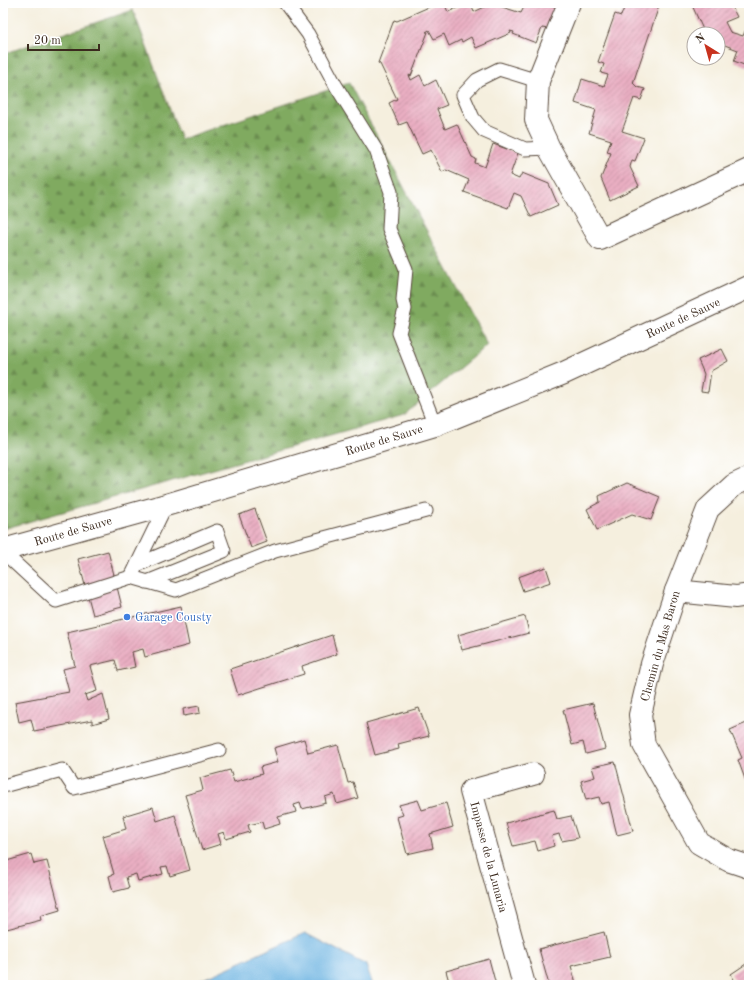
<svg xmlns="http://www.w3.org/2000/svg" width="752" height="988" font-family="'Old Standard TT',serif">
  <style>
    .forest { fill: url(#forest-firs); stroke: #5e6a3f }
    .water { fill: #68b1e0; stroke: #526e7f }
    .building { fill: url(#building-hatch) }
    .lines { fill: none; stroke-linecap: round; stroke-linejoin: round }
    .service-casing { stroke: #57483b; stroke-width: 15 }
    .minor-casing { stroke: #57483b; stroke-width: 24 }
    .primary-casing { stroke: #57483b; stroke-width: 24 }
    .service { stroke: #fff; stroke-width: 13 }
    .minor { stroke: #fff; stroke-width: 22 }
    .primary { stroke: #fff; stroke-width: 22 }
    .shop-dot { fill: #3f7fe0; stroke: #fff; stroke-width: 1.5 }
    .labels { text-anchor: middle; stroke-width: 3; stroke-linejoin: round; paint-order: stroke }
    .street-label { font-size: 12px; fill: #3b2a1e; stroke: #fff }
    .shop-label { font-size: 12px; fill: #366cbe; stroke: #fff; text-anchor: start }
  </style>
  <defs>
    <pattern id="forest-firs" width="22" height="20" patternUnits="userSpaceOnUse"><rect width="22" height="20" fill="#80aa60"/><path d="M5 1l3.5 6h-7zM16 11l3.5 6h-7z" fill="#6a8b4f"/></pattern>
    <pattern id="building-hatch" width="6" height="6" patternUnits="userSpaceOnUse"><rect width="6" height="6" fill="#eaafc3"/><path d="M-1 1l2-2M0 6l6-6M5 7l2-2" fill="none" stroke="#bf8f9e"/></pattern>
  </defs>
  <rect width="100%" height="100%" fill="#fff"/>
  <filter id="ink" filterUnits="userSpaceOnUse"><feTurbulence type="fractalNoise" baseFrequency=".025" numOctaves="2"/><feDisplacementMap in="SourceGraphic" scale="8" xChannelSelector="R" yChannelSelector="G"/><feConvolveMatrix kernelMatrix="1 2 1 2 8 2 1 2 1" color-interpolation-filters="sRGB"/></filter>
  <filter id="wash" filterUnits="userSpaceOnUse"><feTurbulence type="fractalNoise" baseFrequency=".012" numOctaves="4" result="noise"/><feDisplacementMap in="SourceGraphic" scale="16" xChannelSelector="R" yChannelSelector="G"/><feGaussianBlur stdDeviation="0.9" result="paint"/><feColorMatrix in="noise" values="0 0 0 0 0 0 0 0 0 0 0 0 0 0 0 0 0 1.4 0 .05"/><feComposite in="paint" operator="in"/></filter>
  <g filter="url(#wash)">
    <rect width="100%" height="100%" fill="#f5efde"/>
    <polygon class="forest" points="133,10 181,139 349,83 487,345 404,415 3,529 3,54"/>
    <polygon class="water" points="305,933 366,965 373,985 190,985"/>
    <g id="blocks">
      <g class="building">
        <polygon points="438,3 444,3 448,12 468,3 470,3 474,12 493,3 498,3 499,6 521,13 526,3 545,3 556,7 548,29 542,28 536,43 513,34 514,32 510,31 511,33 476,48 471,37 462,42 461,40 449,46 444,34 434,39 429,30 426,32 428,32 411,76 409,75 411,80 420,75 425,86 436,80 447,105 437,109 445,129 457,124 472,157 476,159 475,163 485,167 493,144 518,153 510,175 519,179 522,173 549,184 558,205 531,217 521,196 514,193 508,208 464,192 469,180 446,170 442,172 431,150 422,154 407,122 399,125 389,103 397,99 380,64 378,63 394,20 397,21"/>
        <polygon points="626,3 660,3 633,83 637,87 645,89 641,100 634,98 622,131 644,138 635,161 632,160 630,167 639,186 610,200 601,178 611,153 607,152 611,140 589,133 596,110 575,103 582,79 604,86 608,75 601,73 604,64 598,62 615,14 621,16"/>
        <polygon points="691,3 730,3 737,17 725,22 730,32 743,36 745,31 749,33 749,67 734,61 738,50 722,44 718,37 718,34 705,34"/>
        <polygon points="722,349 728,361 711,371 708,392 701,391 704,374 698,360"/>
        <polygon points="627,483 660,497 651,520 632,514 597,530 587,509 600,502 599,496"/>
        <polygon points="255,509 267,542 251,548 239,515"/>
        <polygon points="108,551 122,607 93,615 78,559"/>
        <polygon points="546,567 551,582 523,591 518,577"/>
        <polygon points="181,606 189,645 145,657 143,649 132,652 135,667 118,671 115,660 90,666 97,691 85,695 87,701 103,694 109,719 92,724 92,720 34,731 31,719 19,722 15,702 69,692 63,669 75,666 67,632"/>
        <polygon points="525,616 529,633 462,650 458,635"/>
        <polygon points="332,635 337,654 302,666 304,674 238,695 230,669"/>
        <polygon points="593,703 605,749 586,754 583,742 572,745 563,710"/>
        <polygon points="199,706 200,713 184,716 183,709"/>
        <polygon points="419,708 429,736 398,744 399,749 375,755 366,723"/>
        <polygon points="749,722 749,777 745,779 738,760 742,758 730,730"/>
        <polygon points="304,739 308,753 338,745 348,783 353,782 358,798 337,804 334,794 325,797 326,803 302,809 300,803 294,805 296,812 278,817 280,824 264,829 262,822 248,825 250,832 226,839 224,832 218,834 221,844 202,850 185,795 203,790 200,778 230,770 234,782 262,774 260,767 278,762 274,748"/>
        <polygon points="615,762 633,831 617,835 609,802 601,804 599,797 586,800 581,781 595,777 592,767"/>
        <polygon points="418,800 422,810 446,803 453,827 430,834 433,848 407,854 397,817 403,815 399,805"/>
        <polygon points="153,807 157,821 175,815 190,870 170,876 167,866 161,867 163,874 138,881 136,874 126,877 129,888 113,892 109,876 114,874 103,836 126,829 123,816"/>
        <polygon points="554,810 557,819 571,816 578,838 562,841 559,834 552,836 554,846 538,851 535,841 513,846 506,823"/>
        <polygon points="31,854 34,864 47,861 60,910 40,916 41,920 3,930 3,862"/>
        <polygon points="604,932 610,957 571,966 576,983 569,985 549,985 539,949"/>
        <polygon points="489,959 496,985 450,985 446,971"/>
        <polygon points="749,962 749,985 737,985 731,974"/>
      </g>
    </g>
  </g>
  <g filter="url(#ink)">
    <use href="#blocks" fill-opacity="0" stroke="#57483b" stroke-width="1"/>
    <g class="lines">
      <defs>
        <g id="service">
          <polyline points="285,3 308,34 336,86 376,150 391,192 389,229 406,269 403,300 405,309 399,333 435,425"/>
          <polyline points="538,81 499,69 477,80 463,95 473,118 484,131 525,149 549,148"/>
          <polyline points="3,552 56,601 131,577 166,505"/>
          <polyline points="137,565 217,531 224,551 147,582"/>
          <polyline points="131,577 176,590 275,551 426,511"/>
          <polyline points="3,786 62,770 74,788 219,750"/>
        </g>
        <g id="minor">
          <polyline points="569,3 538,81 536,120 549,148 600,239 749,170"/>
          <polyline points="749,478 734,485 708,509 676,591 652,664 640,715 644,745 699,843 728,860 749,867"/>
          <polyline points="676,591 736,597 749,595"/>
          <polyline points="524,985 471,791 533,774"/>
        </g>
        <polyline id="primary" points="3,550 166,505 435,425 564,373 749,287"/>
      </defs>
      <use href="#service" class="service-casing"/>
      <use href="#minor" class="minor-casing"/>
      <use href="#primary" class="primary-casing"/>
      <use href="#service" class="service"/>
      <use href="#minor" class="minor"/>
      <use href="#primary" class="primary"/>
    </g>
  </g>
  <circle class="shop-dot" cx="127" cy="617" r="4"/>
  <g class="labels">
    <g class="street-label">
      <text transform="translate(683 318) rotate(-25)" y="4">Route de Sauve</text>
      <text transform="translate(384 440) rotate(-17)" y="4">Route de Sauve</text>
      <text transform="translate(73 531) rotate(-16)" y="4">Route de Sauve</text>
      <text transform="translate(660 646) rotate(-74)" y="4">Chemin du Mas Baron</text>
      <text transform="translate(489 857) rotate(75)" y="4">Impasse de la Lunaria</text>
    </g>
    <g class="shop-label">
      <text x="135" y="621">Garage Cousty</text>
    </g>
  </g>
  <rect width="752" height="988" fill="none" stroke="#fff" stroke-width="16"/>
  <g transform="translate(706 46) rotate(323)"><circle r="19" fill="#ffffff" stroke="#b1aaa5"/>
  <path d="M0-3L7 15L0 10L-7 15Z" fill="#c8321e"/>
  <text y="-6" font-size="11" font-weight="bold" text-anchor="middle" fill="#3b2a1e">N</text>
  </g>
  <path d="M28 44v6h71v-6" fill="none" stroke="#3b2a1e" stroke-width="2"/>
  <text x="34" y="44" font-size="12" fill="#3b2a1e" stroke="#ffffff" stroke-width="3" paint-order="stroke">20 m</text>
</svg>
